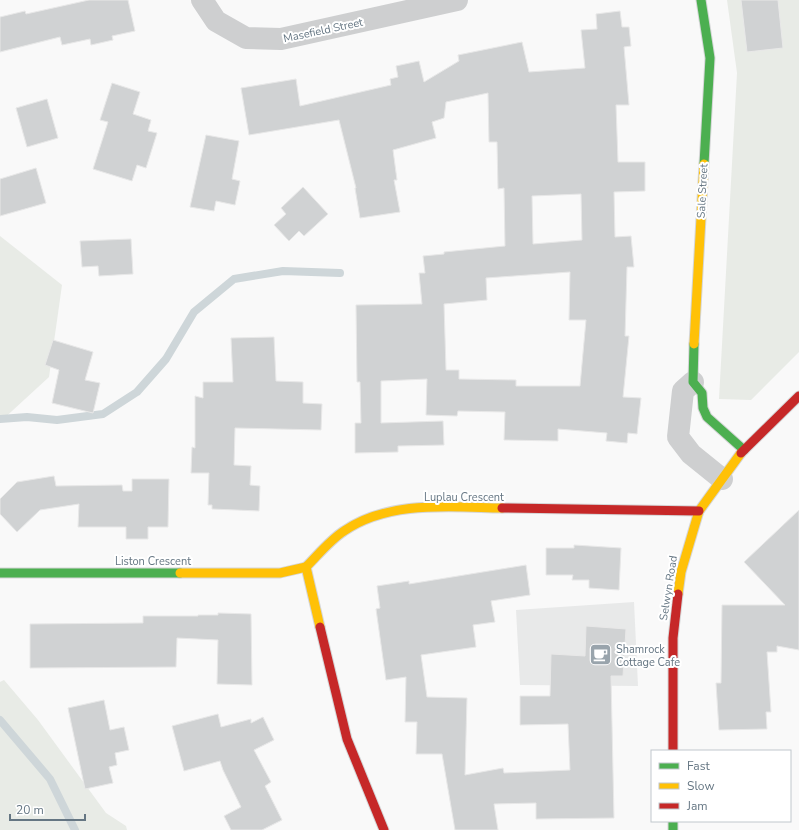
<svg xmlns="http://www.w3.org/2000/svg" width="799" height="830" font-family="'Nunito Sans',sans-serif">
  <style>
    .built { fill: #e8e9e9 }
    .green { fill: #e8ebe6 }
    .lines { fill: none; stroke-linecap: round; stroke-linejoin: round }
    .stream { stroke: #ced6d9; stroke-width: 8 }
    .building { fill: #d0d2d3; stroke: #e8e8e8; fill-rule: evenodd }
    .fast-casing { stroke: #d5d6d7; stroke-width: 11 }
    .slow-casing { stroke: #d5d6d7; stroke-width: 11 }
    .jam-casing { stroke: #d5d6d7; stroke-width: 11 }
    .street { stroke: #cecfd0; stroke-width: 22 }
    .fast { stroke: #4caf50; stroke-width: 9 }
    .slow { stroke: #ffc107; stroke-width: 9 }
    .jam { stroke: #c62828; stroke-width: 9 }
    .labels { text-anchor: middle; stroke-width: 4; stroke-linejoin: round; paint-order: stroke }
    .street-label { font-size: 11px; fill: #657683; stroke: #fff }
    .poi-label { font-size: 11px; fill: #657683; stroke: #fff; text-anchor: start }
  </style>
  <rect width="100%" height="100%" fill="#f9f9f9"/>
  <polygon class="built" points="634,602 638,686 520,685 516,610"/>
  <g class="green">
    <polygon points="727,0 799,0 799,352 751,400 719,399 737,73"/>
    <polygon points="0,236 62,285 49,377 0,422"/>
    <polygon points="4,680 38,720 106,813 126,826 127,830 0,830 0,682"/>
  </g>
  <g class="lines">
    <g class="stream">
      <polyline points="0,419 27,417 57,420 103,414 137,392 166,359 194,312 234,279 283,271 340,273"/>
      <polyline points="0,720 50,779 75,830"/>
    </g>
  </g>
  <g class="building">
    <polygon points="89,0 128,0 135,31 112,36 113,40 91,45 90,39 62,45 60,37 0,52 0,17 25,11 26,14"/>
    <polygon points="741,0 778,0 783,48 747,52"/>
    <path d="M620,11L622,27H629L631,46L624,47L629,105H616L618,162H645V191L614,192L615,237L631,236L634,267H627L625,336H629L623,397L641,398L637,434L628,433L627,443L606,441L607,433L558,429V441L504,440L505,412L458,411L457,416L426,415L427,379L381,381V423L443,421L444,445L398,446V452L355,453V423H361L360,382H357L356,305L422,304L419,273H425L423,256L444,254V252L505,246L504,188L498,189L497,142H489L488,93L446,102L444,118L432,122L436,138L393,150L397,180H394L400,212L360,218L355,188H356L339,120L249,135L241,88L296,79L300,106L391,85L390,79L398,77L396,66L419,61L424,82L459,61L458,55L522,42L529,72L585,68L581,30L597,29L596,14ZM581,194L582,240L533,244L532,196ZM570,272L569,320H586L580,386H516V380L459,379V370H446L444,304L487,300L486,278Z"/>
    <polygon points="112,83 140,92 133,114 151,120 148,131 157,133 146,168 137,165 132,181 93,169 108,122 100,120"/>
    <polygon points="47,99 58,138 27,147 16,108"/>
    <polygon points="206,135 239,141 232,179 240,181 235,205 216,201 214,211 190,207"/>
    <polygon points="36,168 46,203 0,216 0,179"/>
    <polygon points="303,187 328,214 304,236 299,231 289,241 274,225 286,214 281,208"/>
    <polygon points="131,239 133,274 99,276 98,266 82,267 80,241"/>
    <polygon points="274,337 276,381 303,382 303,403 322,404 321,430 235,428 234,465 251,466 250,485 260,486 259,511 212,509 212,505 208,505 209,473 191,473 192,447 195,448 195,396 203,398 203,382 233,382 231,338"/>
    <polygon points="53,340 93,352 85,380 100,383 93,413 52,403 59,370 45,365"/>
    <polygon points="54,476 56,486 122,485 123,491 132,491 132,479 169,479 168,527 148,527 148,539 126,539 126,527 78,527 79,504 40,510 17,532 0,514 0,499 17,482"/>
    <polygon points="799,510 799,650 777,646 777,652 767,652 771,712 766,712 767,729 719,730 716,683 721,683 722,605 785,605 744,562"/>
    <polygon points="574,545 621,548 619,590 589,588 589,580 572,580 573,575 546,575 546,548 574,548"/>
    <polygon points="526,565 530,595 491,601 495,622 473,625 476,647 421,655 427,697 467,698 465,775 503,768 504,773 570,770 568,724 520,725 520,696 550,696 551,654 585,656 586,626 626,629 623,676 611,676 614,818 536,819 536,803 494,804 498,830 455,830 442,754 416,754 417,722 405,722 406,677 386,680 376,609 380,608 377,586 409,581 409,584"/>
    <polygon points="218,613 251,614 252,685 217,684 218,640 177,638 176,667 30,668 30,624 143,623 143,616 198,616 198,615 218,615"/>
    <polygon points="104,700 110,730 124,727 129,750 115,753 117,765 109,767 113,783 85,789 68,708"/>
    <polygon points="218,714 221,727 251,719 251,723 263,717 274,740 254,750 271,782 265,786 282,820 262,830 231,830 224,816 241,807 223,770 220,761 184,771 172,726"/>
  </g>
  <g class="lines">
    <defs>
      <g id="fast">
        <polyline points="701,0 710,58 704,164"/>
        <polyline points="694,344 693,382 702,393 703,408 707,417 744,450"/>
        <polyline points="0,573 180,573"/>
        <polyline points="673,821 673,830"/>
      </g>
      <g id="slow">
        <polyline points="694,344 704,164"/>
        <polyline points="180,573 280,573 306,567"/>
        <polyline points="678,594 681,572 699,511 741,453"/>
        <path d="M320,627L306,567C318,555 330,540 344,531C389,500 450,507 502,508"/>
      </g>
      <g id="jam">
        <polyline points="741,453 799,396"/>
        <polyline points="502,508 699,511"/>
        <polyline points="320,627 347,739 384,830"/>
        <polyline points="673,751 673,638 678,594"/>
      </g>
    </defs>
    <use href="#fast" class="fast-casing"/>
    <use href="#slow" class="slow-casing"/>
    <use href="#jam" class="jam-casing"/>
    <g class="street">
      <polyline points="202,0 216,21 246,38 281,39 457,0"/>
      <polyline points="693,382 683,391 678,437 691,454 722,479"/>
    </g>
    <use href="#fast" class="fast"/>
    <use href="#slow" class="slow"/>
    <use href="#jam" class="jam"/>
  </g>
  <defs>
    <symbol id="cafe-square" viewBox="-11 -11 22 22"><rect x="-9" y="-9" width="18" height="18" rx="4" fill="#99a4ac" stroke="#fff"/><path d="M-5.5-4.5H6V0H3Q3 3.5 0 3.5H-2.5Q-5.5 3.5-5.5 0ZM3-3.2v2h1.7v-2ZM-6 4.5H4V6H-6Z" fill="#fff"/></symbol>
  </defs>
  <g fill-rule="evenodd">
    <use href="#cafe-square" x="588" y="642" width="25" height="25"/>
  </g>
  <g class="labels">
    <g class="street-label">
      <text transform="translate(323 30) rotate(-12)" y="4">Masefield Street</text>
      <text transform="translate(702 191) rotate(-87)" y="4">Sale Street</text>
      <text x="464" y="501">Luplau Crescent</text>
      <text x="153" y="565">Liston Crescent</text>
      <text transform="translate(668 588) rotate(-81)" y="4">Selwyn Road</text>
    </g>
    <g class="poi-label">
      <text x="616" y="653">Shamrock<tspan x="616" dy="13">Cottage Cafe</tspan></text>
    </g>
  </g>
  <rect x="651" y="750" width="140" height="72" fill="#ffffff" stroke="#c1c8cd"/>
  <rect x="659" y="763" width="20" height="6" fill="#4caf50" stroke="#c1c8cd"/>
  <text x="687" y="770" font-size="12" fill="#657683">Fast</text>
  <rect x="659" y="783" width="20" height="6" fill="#ffc107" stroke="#c1c8cd"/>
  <text x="687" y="790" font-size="12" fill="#657683">Slow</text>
  <rect x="659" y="803" width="20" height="6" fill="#c62828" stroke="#c1c8cd"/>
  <text x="687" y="810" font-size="12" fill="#657683">Jam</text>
  <path d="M10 814v6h75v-6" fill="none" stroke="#657683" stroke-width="2"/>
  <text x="16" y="814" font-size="12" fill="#657683" stroke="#ffffff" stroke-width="3" paint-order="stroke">20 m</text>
</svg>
